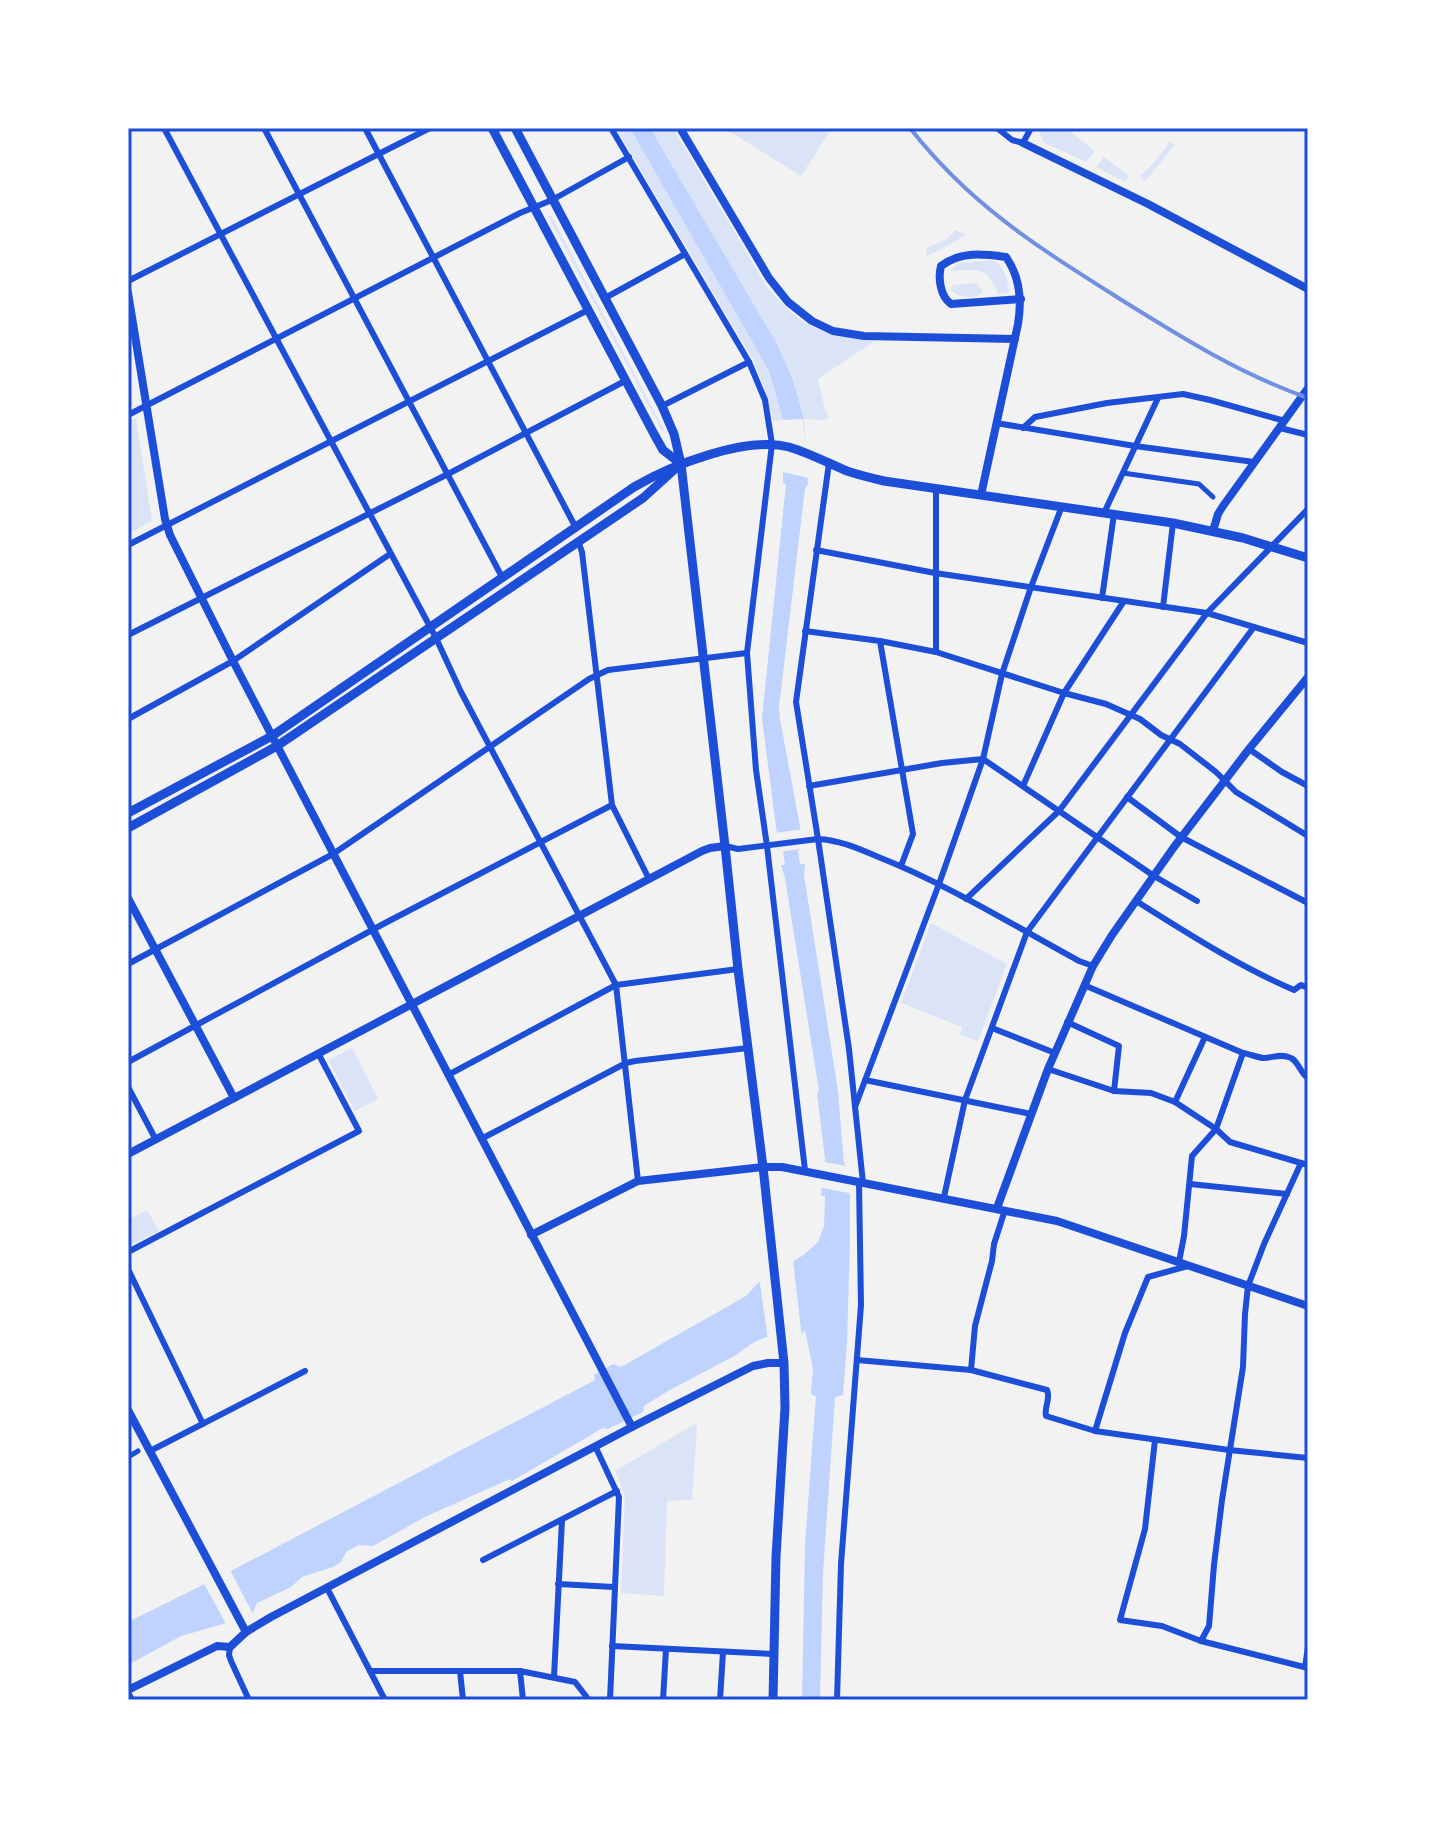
<svg xmlns="http://www.w3.org/2000/svg" width="1436" height="1828" font-family="Montserrat,sans-serif">
  <style>
    .green { fill: #dbe4f7 }
    .water { fill: #bfd3fe }
    .pier { fill: #f2f2f2 }
    .lines { fill: none; stroke-linecap: round; stroke-linejoin: round }
    .pedestrian { stroke: #1d4ed8; stroke-width: 5 }
    .minor { stroke: #1d4ed8; stroke-width: 6 }
    .tertiary { stroke: #1d4ed8; stroke-width: 8 }
    .secondary { stroke: #1d4ed8; stroke-width: 9 }
    .rail { stroke: #7290e2; stroke-width: 4 }
    .neatline { fill: none; stroke: #1d4ed8; stroke-width: 3 }
  </style>
  <rect width="100%" height="100%" fill="#f2f2f2"/>
  <g class="green">
    <path d="M616,128H630L637,138L649,128H673L767,287C804,330 820,334 875,341L818,379L825,410L829,418L823,420L804,419L793,380L777,344L663,150L648,159L769,371L783,420L773,421L763,384L753,360Z"/>
    <polygon points="724,128 821,128 829,133 801,176"/>
    <polygon points="1042,128 1065,128 1095,151 1086,162 1043,142 1040,132"/>
    <path d="M1170,141L1175,145L1145,181L1140,176C1152,167 1161,154 1170,141Z"/>
    <polygon points="1104,157 1129,176 1125,182 1096,167"/>
    <polygon points="551,215 664,430 662,431 548,216"/>
    <polygon points="955,230 966,235 926,257 927,248 947,239"/>
    <path d="M992,260C1004,264 1008,280 1009,292L998,294C989,266 974,269 950,271L958,263Z"/>
    <path d="M972,283L977,284L982,290L981,294C971,299 958,298 950,289L953,285Z"/>
    <polygon points="136,418 152,521 128,534 128,422"/>
    <polygon points="931,923 1007,964 978,1041 960,1035 962,1027 901,1003"/>
    <polygon points="352,1048 378,1099 355,1111 328,1060"/>
    <polygon points="147,1210 159,1231 134,1244 128,1242 128,1211 132,1218"/>
    <polygon points="695,1424 697,1427 692,1500 667,1501 664,1596 621,1593 625,1496 615,1471"/>
  </g>
  <path class="water" d="M630,128H650L777,344L793,380L804,419L808,485L805,488L779,707L780,719L804,848L798,850L800,864H805L804,875L838,1091L844,1164L846,1166L850,1196V1239L847,1343L843,1395L835,1397L823,1573L820,1700H802L805,1544L816,1396L812,1395L811,1392L813,1369L805,1330L802,1334C777,1332 757,1337 738,1354L668,1391L644,1406L643,1412L608,1429L603,1428L512,1481L510,1479L427,1516L373,1546L359,1545L346,1552L341,1562L333,1567L302,1577L291,1587L257,1603L251,1616L181,1636L128,1665V1622L229,1572L595,1380L594,1375L613,1364L621,1367L746,1296L759,1282L802,1256L818,1242L824,1226L825,1196H821L825,1159L817,1094L819,1091L785,878L781,865H785L783,851L779,850L762,718L786,484L783,483V420L769,371Z"/>
  <g class="pier">
    <polygon points="803,419 809,478 783,472 781,420"/>
    <polygon points="805,829 808,848 777,852 775,833"/>
    <polygon points="820,1161 851,1167 854,1194 818,1187"/>
    <polygon points="793,1260 802,1338 785,1336 768,1340 759,1277"/>
    <polygon points="226,1562 255,1618 228,1628 200,1576"/>
  </g>
  <g class="lines">
    <g class="pedestrian">
      <polyline points="1123,473 1199,484 1213,497"/>
      <polyline points="128,1457 138,1451"/>
    </g>
    <g class="minor">
      <polyline points="164,128 436,638 461,692 616,985 638,1181"/>
      <polyline points="264,128 502,577"/>
      <polyline points="365,128 576,528"/>
      <polyline points="611,128 749,362 765,400 772,444 747,653 756,770 767,846 805,1170"/>
      <polyline points="997,128 1012,140 1023,143 1031,128"/>
      <polyline points="128,281 430,128"/>
      <polyline points="605,298 685,254"/>
      <polyline points="662,406 749,362"/>
      <polyline points="128,415 520,213 552,200 629,157"/>
      <polyline points="996,423 1135,446 1254,462"/>
      <polyline points="1023,428 1035,417 1107,403 1183,394 1210,400 1285,421"/>
      <polyline points="1280,428 1308,435"/>
      <path d="M829,463L796,702L818,839C839,840 857,848 876,856C947,884 1013,925 1079,961L1093,966"/>
      <polyline points="936,488 936,652"/>
      <polyline points="1104,513 1158,398"/>
      <polyline points="578,541 582,552 612,805 649,879"/>
      <polyline points="128,545 588,310"/>
      <polyline points="816,550 935,573 1207,613 1308,643"/>
      <polyline points="1102,598 1114,514"/>
      <polyline points="1163,607 1173,523"/>
      <polyline points="805,631 880,641 936,652 1064,693 1106,704 1140,719 1161,735 1180,744 1216,772 1236,792 1308,836"/>
      <polyline points="128,635 448,474 625,381"/>
      <polyline points="880,641 913,834 901,866"/>
      <polyline points="128,719 233,661 390,554"/>
      <polyline points="1249,749 1282,772 1308,786"/>
      <polyline points="809,786 942,763 983,759 1154,876 1197,901"/>
      <polyline points="1023,786 1064,693 1124,601"/>
      <polyline points="1127,797 1181,837 1308,903"/>
      <polyline points="725,846 738,849 818,839 849,1049 863,1183"/>
      <polyline points="966,899 1059,811 1207,613 1308,509"/>
      <path d="M1136,901C1187,933 1238,966 1294,990L1301,985L1308,988"/>
      <polyline points="128,964 333,854 589,679 608,670 747,653"/>
      <path d="M1084,985L1243,1053C1249,1054 1257,1057 1263,1058C1272,1058 1282,1053 1291,1058C1299,1062 1300,1073 1308,1078"/>
      <polyline points="1067,1022 1119,1046 1114,1091"/>
      <polyline points="992,1028 1055,1053"/>
      <polyline points="128,1062 387,922 612,805"/>
      <polyline points="1048,1069 1114,1091 1151,1093 1175,1102 1216,1129 1230,1142 1308,1165"/>
      <polyline points="448,1075 616,985 738,969"/>
      <polyline points="865,1080 1031,1114"/>
      <polyline points="128,1087 156,1140"/>
      <polyline points="1175,1102 1205,1037"/>
      <polyline points="855,1107 939,884 983,759 1002,674 1031,587 1062,506"/>
      <polyline points="481,1139 626,1063 635,1061 748,1048"/>
      <polyline points="1190,1184 1287,1194"/>
      <polyline points="944,1197 965,1100 1027,932 1254,627"/>
      <polyline points="128,1252 359,1131 318,1053"/>
      <polyline points="1179,1262 1184,1236 1192,1156 1216,1129 1243,1053"/>
      <polyline points="128,1269 203,1424"/>
      <path d="M857,1360L971,1370L1047,1390C1051,1399 1044,1406 1046,1416L1095,1431L1229,1450L1308,1458"/>
      <polyline points="971,1370 975,1326 992,1261 994,1244 1005,1210"/>
      <polyline points="1095,1431 1125,1333 1148,1277 1188,1266"/>
      <polyline points="1155,1440 1145,1529 1120,1620 1162,1626 1201,1641 1308,1668"/>
      <polyline points="596,1448 619,1497 610,1700"/>
      <polyline points="150,1451 305,1371"/>
      <polyline points="483,1560 617,1491"/>
      <polyline points="558,1584 614,1587"/>
      <polyline points="327,1588 385,1700"/>
      <polyline points="1201,1641 1209,1626 1214,1565 1222,1500 1243,1367 1245,1314 1248,1286 1264,1244 1301,1163"/>
      <polyline points="612,1646 774,1654"/>
      <polyline points="230,1647 229,1655 231,1661 249,1700"/>
      <polyline points="1305,1667 1308,1647"/>
      <polyline points="370,1671 520,1671 575,1682 589,1700"/>
      <polyline points="460,1671 463,1700"/>
      <polyline points="520,1671 523,1700"/>
      <polyline points="554,1677 562,1520"/>
      <polyline points="128,1692 132,1700"/>
      <polyline points="663,1700 666,1649"/>
      <polyline points="720,1700 723,1652"/>
      <polyline points="837,1700 841,1564 861,1305 859,1182"/>
    </g>
    <g class="tertiary">
      <polyline points="680,128 769,278 788,302 812,321 833,331 864,336 1015,339"/>
      <polyline points="1023,143 1148,204 1308,289"/>
      <polyline points="128,293 165,519 170,535 233,661 632,1427"/>
      <path d="M981,495L1018,324C1022,300 1020,277 1006,257C983,254 961,251 941,266C938,278 940,296 951,304L1021,299"/>
      <polyline points="1213,531 1218,514 1223,506 1308,388"/>
      <polyline points="128,898 234,1098"/>
      <polyline points="128,1154 702,851 710,848 725,846"/>
      <polyline points="997,1208 1048,1069 1093,966 1112,935 1174,847 1249,749 1308,677"/>
      <polyline points="531,1235 638,1181 763,1167 782,1167 1057,1221 1308,1306"/>
      <polyline points="128,1410 246,1632"/>
      <polyline points="128,1690 217,1646 230,1647 246,1632 271,1617 632,1427 753,1366 768,1363 784,1363"/>
    </g>
    <g class="secondary">
      <polyline points="492,128 654,434 663,450 681,464"/>
      <polyline points="515,128 662,406 674,434 681,464 725,846 738,969 763,1167 784,1363 785,1408 776,1557 773,1700"/>
      <path d="M128,813L272,736L634,487C672,465 745,436 789,447C809,453 828,463 847,471C859,475 871,478 884,481L1173,523L1243,538L1308,558"/>
      <polyline points="128,828 277,746 643,498 675,469"/>
    </g>
    <path class="rail" d="M910,128C971,206 1038,247 1120,299C1181,337 1240,374 1308,398"/>
  </g>
  <rect width="1436" height="1828" fill="none" stroke="#ffffff" stroke-width="260"/>
  <rect x="130" y="130" width="1176" height="1568" class="neatline"/>
</svg>
